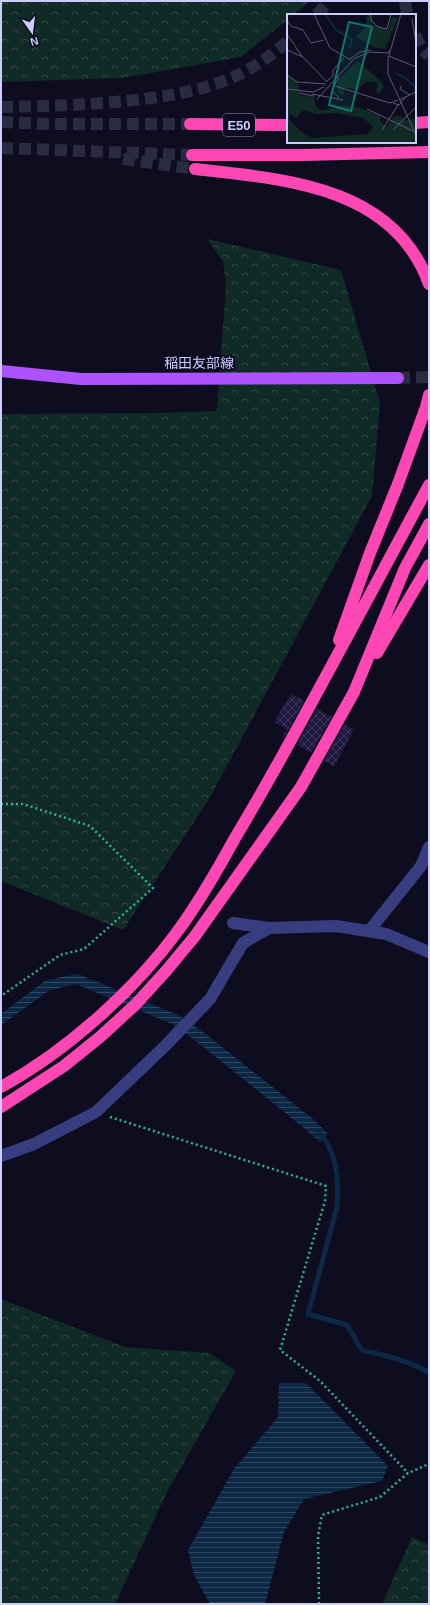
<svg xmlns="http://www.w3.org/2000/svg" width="430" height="1605" font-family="Helvetica,'Noto Sans JP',sans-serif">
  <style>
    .forest { fill: url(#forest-crowns) }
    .water { fill: url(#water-rules) }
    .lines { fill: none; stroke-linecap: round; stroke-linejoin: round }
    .stream { stroke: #0c2845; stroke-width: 5 }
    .building { fill: url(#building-cross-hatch) }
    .major-tunnel { stroke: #2a2a41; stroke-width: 12; stroke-dasharray: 12 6; stroke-linecap: butt }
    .highway-tunnel { stroke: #2a2a41; stroke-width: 12; stroke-dasharray: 12 6; stroke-linecap: butt }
    .path { stroke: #2eb19b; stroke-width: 2.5; stroke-dasharray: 2 3; stroke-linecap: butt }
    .minor { stroke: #383d7f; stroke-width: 12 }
    .major { stroke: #ac53ff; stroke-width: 12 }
    .highway { stroke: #ff47b3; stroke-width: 12 }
    .labels { text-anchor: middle; stroke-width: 4; stroke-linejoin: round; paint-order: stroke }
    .shield { fill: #0e0d20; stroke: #9393bc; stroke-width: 1 }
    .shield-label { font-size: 13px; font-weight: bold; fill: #ccf }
    .street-label { font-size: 14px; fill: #ccf; stroke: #0e0d20 }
    .inset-river { fill: none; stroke: #0c2845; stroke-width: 2 }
    .inset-road { fill: none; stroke: #5a5979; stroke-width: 1 }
    .view { fill: #0f766e; fill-opacity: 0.15; stroke: #0f766e; stroke-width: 2 }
    .inset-edge { fill: none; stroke: #ccf; stroke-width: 2 }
  </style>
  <defs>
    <pattern id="forest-crowns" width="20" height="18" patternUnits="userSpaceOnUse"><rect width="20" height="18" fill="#102a26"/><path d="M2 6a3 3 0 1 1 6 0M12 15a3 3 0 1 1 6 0" fill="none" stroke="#324847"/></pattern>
    <pattern id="water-rules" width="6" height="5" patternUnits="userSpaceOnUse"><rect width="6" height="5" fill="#0c2845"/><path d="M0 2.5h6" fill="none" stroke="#2e4661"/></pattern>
    <pattern id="building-cross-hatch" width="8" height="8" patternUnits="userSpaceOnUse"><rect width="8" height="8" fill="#1d1941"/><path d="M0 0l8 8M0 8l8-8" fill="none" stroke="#3d395e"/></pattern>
  </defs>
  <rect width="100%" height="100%" fill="#0e0d20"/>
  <g class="forest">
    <polygon points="1,1 310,1 293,15 288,15 288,19 241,57 123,78 1,82"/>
    <polygon points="207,239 341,270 380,403 372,496 209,799 123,930 1,881 1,414 158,413 217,411 226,285 223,262"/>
    <polygon points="1,1299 125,1347 209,1353 236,1371 167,1492 115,1604 1,1604"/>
    <polygon points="412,1537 429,1545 429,1604 382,1604"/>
  </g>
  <g class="water">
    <polygon points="78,974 178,1015 203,1032 313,1119 328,1134 320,1142 304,1128 196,1041 172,1024 76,984 50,990 1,1025 1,1014 46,980"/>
    <polygon points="279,1383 306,1383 388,1466 382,1481 304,1499 284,1532 265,1604 210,1604 194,1575 188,1550 234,1469 278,1417"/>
  </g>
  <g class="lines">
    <path class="stream" d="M319,1133C338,1152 339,1182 337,1207L308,1314L347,1325L361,1349L365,1351C390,1356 406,1361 429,1372"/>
  </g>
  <g class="building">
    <polygon points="291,694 304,701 284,738 282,737 287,729 274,722"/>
    <polygon points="317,709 332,717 311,753 297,745"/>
    <polygon points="345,724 354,730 334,766 324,761"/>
  </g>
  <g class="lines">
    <polyline class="major-tunnel" points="398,378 429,377"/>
    <g class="highway-tunnel">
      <polyline points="405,1 407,15"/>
      <polyline points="317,15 329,1"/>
      <polyline points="415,35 421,47 429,56"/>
      <path d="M1,107C49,106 96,105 144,99C176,95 208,89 238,75C256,66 272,55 288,41"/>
      <polyline points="1,122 47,124 190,124"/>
      <polyline points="1,148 192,155"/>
      <polyline points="123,159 195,169"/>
    </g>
    <g class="path">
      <polyline points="1,804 23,804 90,826 153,888 84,949 60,955 1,996"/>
      <polyline points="110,1117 326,1186 325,1201 280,1350 320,1381 408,1473"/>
      <polyline points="319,1604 318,1536 322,1515 380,1497 408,1473 429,1464"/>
    </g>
    <g class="minor">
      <polyline points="233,923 269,928 336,926 386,934 429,952"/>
      <polyline points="369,931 421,866 429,847"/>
      <polyline points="1,1156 34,1144 96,1112 166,1045 210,999 243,943 269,928"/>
    </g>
    <polyline class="major" points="1,371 81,379 398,378"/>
    <g class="highway">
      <polyline points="415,123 429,122"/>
      <polyline points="190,124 288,125"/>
      <polyline points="192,155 303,155 429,152"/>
      <path d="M195,169C284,179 394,186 429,284"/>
      <polyline points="339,640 370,553 398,484 426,407 429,395"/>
      <polyline points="377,653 429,565"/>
      <path d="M1,1087C67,1051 136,989 180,928C201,899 218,869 235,838C254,806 273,773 291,740C338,655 383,570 429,485"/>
      <polyline points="1,1107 64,1066 100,1037 135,1005 166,971 195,936 301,787 354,692 405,568 429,524"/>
    </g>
  </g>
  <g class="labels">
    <rect class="shield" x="223" y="114" width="32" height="22" rx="3"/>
    <g class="shield-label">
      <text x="239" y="130">E50</text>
    </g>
    <g class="street-label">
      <text x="199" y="368">稲田友部線</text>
    </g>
  </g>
  <g transform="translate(287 14)">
    <rect width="129" height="129" fill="#0e0d20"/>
    <path d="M80,0H83L87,11L101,16L105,3L111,4L98,35L87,33L69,23L79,12ZM70,47L93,66L97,73L92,80L89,77L91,70L86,68H79L70,76L58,73L56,82L50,78L51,66ZM0,60L11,69L13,81L27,83L29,93L35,97L52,91L73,94L94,102L93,106L99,113L107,102H114L118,106L129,105V129H0ZM16,96L29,100L49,99L76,104L86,113L81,120L25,124L12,116L2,105L4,100L9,104Z" fill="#102a26" fill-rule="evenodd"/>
    <path class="inset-river" d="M38,0L49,16L65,25L62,34M109,59L121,66L128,73V78"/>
    <path class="inset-road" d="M27,0L43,34L64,46M84,0V6L91,13L100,15L104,0M114,0L101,45V60L129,121M125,5L129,28M0,6L4,12L16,16L24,29L37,26M0,20L14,41L40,68M0,36L16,43M102,42L129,53M63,45L73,38L84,36M0,61L10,68L39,70M52,63L45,76L52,84M40,67L46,62V56L57,44M48,72L103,89L111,86M114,72L113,75L123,81M0,75L26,78L37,73M12,79L27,82M25,80L56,86M30,85L68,44L83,38L101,39L103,36M112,86L129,78M106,89L112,91L118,84M80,95L126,117M95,116L111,91M106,116L129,93"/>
    <path class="view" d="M62,8L85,13L64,97L42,91Z"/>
    <rect width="129" height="129" class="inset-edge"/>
  </g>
  <rect width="430" height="1605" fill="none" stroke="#ccccff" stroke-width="4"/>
  <g transform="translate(32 32) rotate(166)" stroke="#0e0d20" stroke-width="3" paint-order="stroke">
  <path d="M0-3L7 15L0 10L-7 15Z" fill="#ccccff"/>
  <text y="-6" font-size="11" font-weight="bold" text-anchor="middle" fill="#ccccff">N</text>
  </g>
</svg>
